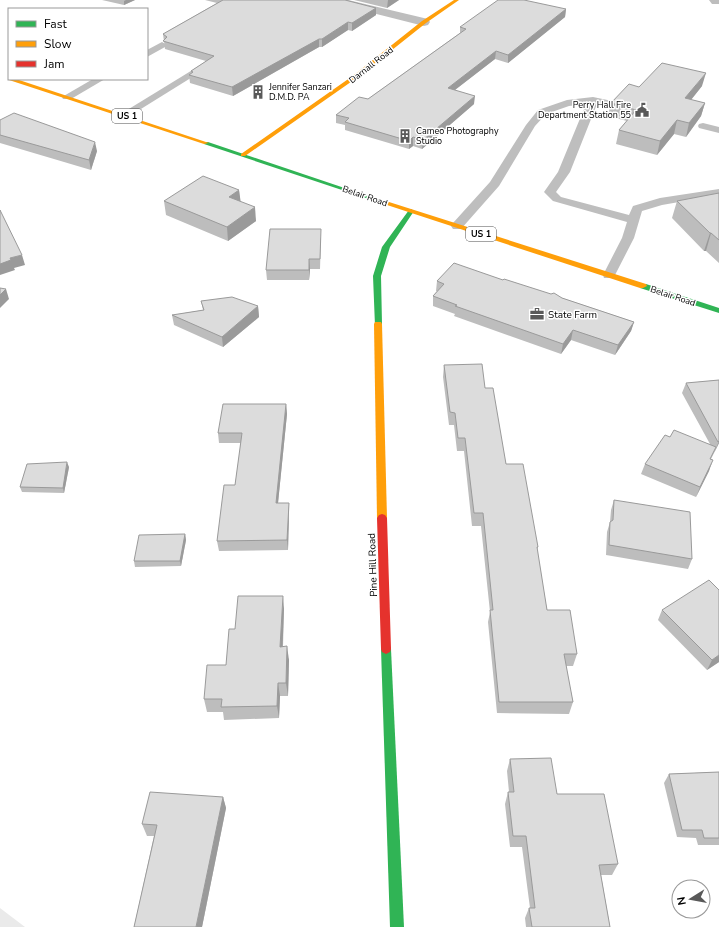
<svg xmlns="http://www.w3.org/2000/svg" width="719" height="927" font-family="'Nunito Sans',sans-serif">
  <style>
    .green { fill: #eaeaea }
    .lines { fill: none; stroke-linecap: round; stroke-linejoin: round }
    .lane { fill: #bebebe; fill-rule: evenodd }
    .street { fill: #bebebe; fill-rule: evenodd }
    .fast { fill: #30b455; fill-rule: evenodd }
    .slow { fill: #ff9f0a; fill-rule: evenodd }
    .jam { fill: #e5322d; fill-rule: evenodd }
    .wall { fill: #bdbdbd }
    .shaded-wall { fill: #9a9a9a }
    .building { fill: #dcdcdc; stroke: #9a9a9a }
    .labels { text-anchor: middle; stroke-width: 3; stroke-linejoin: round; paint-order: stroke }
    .far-street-label { font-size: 9px; fill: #000; stroke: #fff }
    .far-poi-label { font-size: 9px; fill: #000; stroke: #fff; text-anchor: start }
    .shield { fill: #fff; stroke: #4c4c4c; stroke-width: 1 }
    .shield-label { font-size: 9px; font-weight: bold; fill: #000 }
    .poi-label { font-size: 10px; fill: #000; stroke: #fff; text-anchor: start }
    .street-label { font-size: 10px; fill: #000; stroke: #fff }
  </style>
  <rect width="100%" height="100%" fill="#fff"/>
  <polygon class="green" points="0,908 25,927 0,927"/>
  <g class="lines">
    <g class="lane">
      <polygon points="162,42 167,45 165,47 147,57 147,50"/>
      <polygon points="199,66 202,67 204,69 202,71 128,117 124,118 119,115"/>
      <polygon points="93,79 105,79 71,99 63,99 62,97"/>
      <polygon points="593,97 617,102 618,104 613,107 597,104 570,172 556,192 561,197 629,215 633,206 660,198 719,189 719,195 662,205 642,211 634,238 615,275 614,278 604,278 603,275 622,238 627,222 553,201 544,192 558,172 586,104 569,106 546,114 535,126 499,186 461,229 453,229 451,226 453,223 490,182 526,125 538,110 567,100"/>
      <polygon points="703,123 719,127 719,133 699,128 698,126 699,124"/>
    </g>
    <polygon class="street" points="327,0 348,0 428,19 430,22 428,25 424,26 329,2"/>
    <g class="fast">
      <polygon points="204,142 208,142 392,204 391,205 387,205 204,144"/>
      <polygon points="411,209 414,211 390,247 381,276 382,324 381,326 375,326 373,276 382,247 409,210"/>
      <polygon points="640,284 646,284 719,308 719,313 640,288"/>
      <polygon points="386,644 390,646 391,649 404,927 390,927 381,649 382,646"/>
    </g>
    <g class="slow">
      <polygon points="454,0 459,0 426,23 358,77 245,156 241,156 241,154 354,75 422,21"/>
      <polygon points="9,78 16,79 209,143 204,144 9,80"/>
      <polygon points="389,202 646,284 647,286 643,288 640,288 387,205 387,203"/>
      <polygon points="375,322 381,322 382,324 387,518 385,521 379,521 377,518 374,324"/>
    </g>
    <polygon class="jam" points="382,514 385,515 387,518 391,649 390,652 386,654 382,652 381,649 377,518 379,515"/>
  </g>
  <g class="wall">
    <polygon points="102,0 135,0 124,5"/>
    <polygon points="205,0 345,0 376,15 352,31 348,30 322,47 319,47 233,96 190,83 189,75 191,73 191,71 206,61 165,49 163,34 217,3"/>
    <polygon points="354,0 399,0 387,8"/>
    <polygon points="709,0 719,0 719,4 712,4"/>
    <polygon points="566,9 565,17 508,63 495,59 455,90 474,104 422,149 413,146 409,149 345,130 345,125 336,123 336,115 368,99 460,33 460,27"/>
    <polygon points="702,86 691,100 705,103 701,116 686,137 674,134 657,155 616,144 619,130 627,121 608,116 611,103 639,87"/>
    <polygon points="0,120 97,151 91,170 0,143"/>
    <polygon points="239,190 240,201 256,221 228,241 166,215 164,201"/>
    <polygon points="719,193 719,263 706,251 704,251 672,218 677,201"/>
    <polygon points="321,238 320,269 310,269 309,280 267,280 266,270"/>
    <polygon points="503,280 562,298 634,322 631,331 615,355 571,340 561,354 454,316 455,314 433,306 433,296 437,291 436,291 437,281"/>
    <polygon points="201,301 258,306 259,317 223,347 174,325 172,315 203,310"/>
    <polygon points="444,365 485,388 506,464 538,547 537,550 547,610 577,654 573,666 566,666 573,702 569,714 497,713 488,622 490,612 481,526 472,526 464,451 457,451 454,425 449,425 443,377"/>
    <polygon points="719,380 719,443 711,459 709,471 696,497 641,474 645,464 670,437 710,444 682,393 686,383"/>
    <polygon points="286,404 287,414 278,503 289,503 289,513 288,550 219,551 217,541 235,485 241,443 219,443 218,433"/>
    <polygon points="69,467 64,493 22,492 20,487"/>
    <polygon points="614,500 692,559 688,569 606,555 607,532 610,522 611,510"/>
    <polygon points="185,534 186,540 181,566 135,567 134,561"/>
    <polygon points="719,590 719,662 707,670 658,620 662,610"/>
    <polygon points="284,609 283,647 289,660 288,696 280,696 279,718 224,720 223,712 207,712 204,699 226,665 235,629"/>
    <polygon points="510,759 557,794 618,864 612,875 601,875 610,927 526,927 525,918 529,908 530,908 522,847 510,847 505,804 508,792 509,792 507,771"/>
    <polygon points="719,772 719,845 698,845 696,838 677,837 664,783 669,774"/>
    <polygon points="223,797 226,808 202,927 134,927 154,836 147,836 142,824"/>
  </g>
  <g class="shaded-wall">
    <polygon points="126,0 135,0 124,5 124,1"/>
    <polygon points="388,0 399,0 387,8"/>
    <polygon points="376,8 376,15 352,31 352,23"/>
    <polygon points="566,9 565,17 508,63 508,55"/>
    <polygon points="348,22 348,30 322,47 322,39"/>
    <polygon points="319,39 319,47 233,96 232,87"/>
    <polygon points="496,51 495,59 447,96 448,88"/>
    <polygon points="706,73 702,86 682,111 685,98"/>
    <polygon points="475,96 474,104 422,149 423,140"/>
    <polygon points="705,103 701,116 686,137 689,123"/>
    <polygon points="677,120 674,134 657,155 660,141"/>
    <polygon points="413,137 413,146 409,149 409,141"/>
    <polygon points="95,142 97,151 91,170 89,160"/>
    <polygon points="239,190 241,204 229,197"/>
    <polygon points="255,207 256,221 228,241 227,227"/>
    <polygon points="710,233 711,233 706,251 704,251"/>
    <polygon points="22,255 25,265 14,268 15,270 0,275 0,264 10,258"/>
    <polygon points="309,259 310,269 309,280"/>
    <polygon points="6,289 9,299 0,308 0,295"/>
    <polygon points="258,306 259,317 223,347 222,337"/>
    <polygon points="634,322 631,331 615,355 618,345"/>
    <polygon points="573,330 571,340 561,354 563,344"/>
    <polygon points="286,404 287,414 277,513 276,503"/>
    <polygon points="719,441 719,443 714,453"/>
    <polygon points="713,460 709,471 696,497 700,487"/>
    <polygon points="67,462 69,467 64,493 63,488"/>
    <polygon points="289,503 289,513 288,550 287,540"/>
    <polygon points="185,534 186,540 181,566 180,561"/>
    <polygon points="283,596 284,609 282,660 280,647"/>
    <polygon points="287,646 289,660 288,696 286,683"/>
    <polygon points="719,655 719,662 707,670 712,660"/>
    <polygon points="278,683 280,696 279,718 277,706"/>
    <polygon points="223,797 226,808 202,927 196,927"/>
  </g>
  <g class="building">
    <polygon points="223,0 345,0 376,8 352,23 348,22 322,39 319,39 232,87 189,75 193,72 191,71 214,56 163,41 167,37 163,34"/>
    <polygon points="498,0 524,0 566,9 508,55 496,51 448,88 475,96 423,140 413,137 409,141 345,122 349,118 336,115 359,97 368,99 466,29 460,27"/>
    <polygon points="662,63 706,73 685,98 705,103 689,123 677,120 660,141 619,130 636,110 611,103 629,84 639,87"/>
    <polygon points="14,113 95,142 89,160 0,135 0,120"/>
    <polygon points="203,176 239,190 229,197 255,207 227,227 164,201"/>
    <polygon points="719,193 719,240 711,233 710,233 677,201"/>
    <polygon points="0,210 22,255 10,258 11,260 0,264"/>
    <polygon points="270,229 321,229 320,259 309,259 309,270 266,270"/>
    <polygon points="454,263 503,280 504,279 551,294 554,293 562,298 634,322 618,345 573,330 563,344 455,306 457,305 433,296 444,284 437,281"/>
    <polygon points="0,288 6,289 0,295"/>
    <polygon points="232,297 258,306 222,337 172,315 204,310 201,301"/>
    <polygon points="482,364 485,388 493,388 506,464 523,464 538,547 537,547 547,610 570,610 577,654 564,654 573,702 499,702 490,610 493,610 483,513 474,513 465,438 458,438 455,413 450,412 444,365"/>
    <polygon points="719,380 719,441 718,442 686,383"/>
    <polygon points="223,404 286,404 276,503 289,503 287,540 217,541 224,485 235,485 242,433 218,433"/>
    <polygon points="674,430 716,447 710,459 713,460 700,487 645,464 665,435 670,437"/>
    <polygon points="67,462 63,488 20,487 27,464"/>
    <polygon points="614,500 690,512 692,559 609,545 610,522 613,520"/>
    <polygon points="185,534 180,561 134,561 139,535"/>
    <polygon points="709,580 719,590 719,655 712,660 662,610"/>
    <polygon points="238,596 283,596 280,647 287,646 286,683 278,683 277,706 221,707 222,699 204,699 207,665 226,665 229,629 235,629"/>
    <polygon points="551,758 557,794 604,794 618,864 599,865 610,927 532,927 529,908 535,908 526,836 513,836 508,792 514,792 510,759"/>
    <polygon points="719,772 719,838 704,838 702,830 682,830 669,774"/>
    <polygon points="150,792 223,797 196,927 134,927 157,825 142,824"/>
  </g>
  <defs>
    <symbol id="building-bare" viewBox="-9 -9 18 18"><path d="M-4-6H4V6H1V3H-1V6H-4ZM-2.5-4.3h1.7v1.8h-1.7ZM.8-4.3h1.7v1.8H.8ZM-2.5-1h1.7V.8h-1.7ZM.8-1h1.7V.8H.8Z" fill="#595959" stroke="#fff" stroke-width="2.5" paint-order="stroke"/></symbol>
    <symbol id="civic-bare" viewBox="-9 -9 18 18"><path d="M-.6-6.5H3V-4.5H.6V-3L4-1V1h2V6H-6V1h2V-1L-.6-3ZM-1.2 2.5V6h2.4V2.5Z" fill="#595959" stroke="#fff" stroke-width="2.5" paint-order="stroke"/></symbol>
    <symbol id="office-bare" viewBox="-9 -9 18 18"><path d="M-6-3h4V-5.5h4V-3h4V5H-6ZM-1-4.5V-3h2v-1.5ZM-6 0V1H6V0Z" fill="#595959" stroke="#fff" stroke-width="2.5" paint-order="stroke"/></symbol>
  </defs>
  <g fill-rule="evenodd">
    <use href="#building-bare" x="248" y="82" width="20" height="20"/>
    <use href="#civic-bare" x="632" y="100" width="20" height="20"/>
    <use href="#building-bare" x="395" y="126" width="20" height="20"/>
    <use href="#office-bare" x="527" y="304" width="20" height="20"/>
  </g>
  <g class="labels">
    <g class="far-street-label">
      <text transform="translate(371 65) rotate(-38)" y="3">Darnall Road</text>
      <text transform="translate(365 196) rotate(19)" y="3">Belair Road</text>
      <text transform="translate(673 296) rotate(18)" y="3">Belair Road</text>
    </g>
    <g class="far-poi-label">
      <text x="269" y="90">Jennifer Sanzari<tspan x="269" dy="10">D.M.D. PA</tspan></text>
      <text x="631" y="108" text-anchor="end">Perry Hall Fire<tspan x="631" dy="10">Department Station 55</tspan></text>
      <text x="416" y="134">Cameo Photography<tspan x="416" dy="10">Studio</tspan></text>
    </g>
    <g class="shield">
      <rect x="112" y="109" width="30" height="14" rx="3"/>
      <rect x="466" y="227" width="30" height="14" rx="3"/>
    </g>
    <g class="shield-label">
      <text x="127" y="119">US 1</text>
      <text x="481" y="237">US 1</text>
    </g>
    <g class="poi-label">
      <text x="548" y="318">State Farm</text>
    </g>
    <g class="street-label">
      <text transform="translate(372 565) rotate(-92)" y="4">Pine Hill Road</text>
    </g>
  </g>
  <rect x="8" y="8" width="140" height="72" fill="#ffffff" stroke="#999999"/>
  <rect x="16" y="21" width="20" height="6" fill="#30b455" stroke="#999999"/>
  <text x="44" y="28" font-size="12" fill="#000000">Fast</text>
  <rect x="16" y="41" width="20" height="6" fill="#ff9f0a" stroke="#999999"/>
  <text x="44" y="48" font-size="12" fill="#000000">Slow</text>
  <rect x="16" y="61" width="20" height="6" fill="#e5322d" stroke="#999999"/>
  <text x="44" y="68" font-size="12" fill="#000000">Jam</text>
  <g transform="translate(691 899) rotate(259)"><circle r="19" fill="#ffffff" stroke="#999999"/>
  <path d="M0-3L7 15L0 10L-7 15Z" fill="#595959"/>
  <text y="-6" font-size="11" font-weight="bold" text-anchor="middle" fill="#000000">N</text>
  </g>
</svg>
